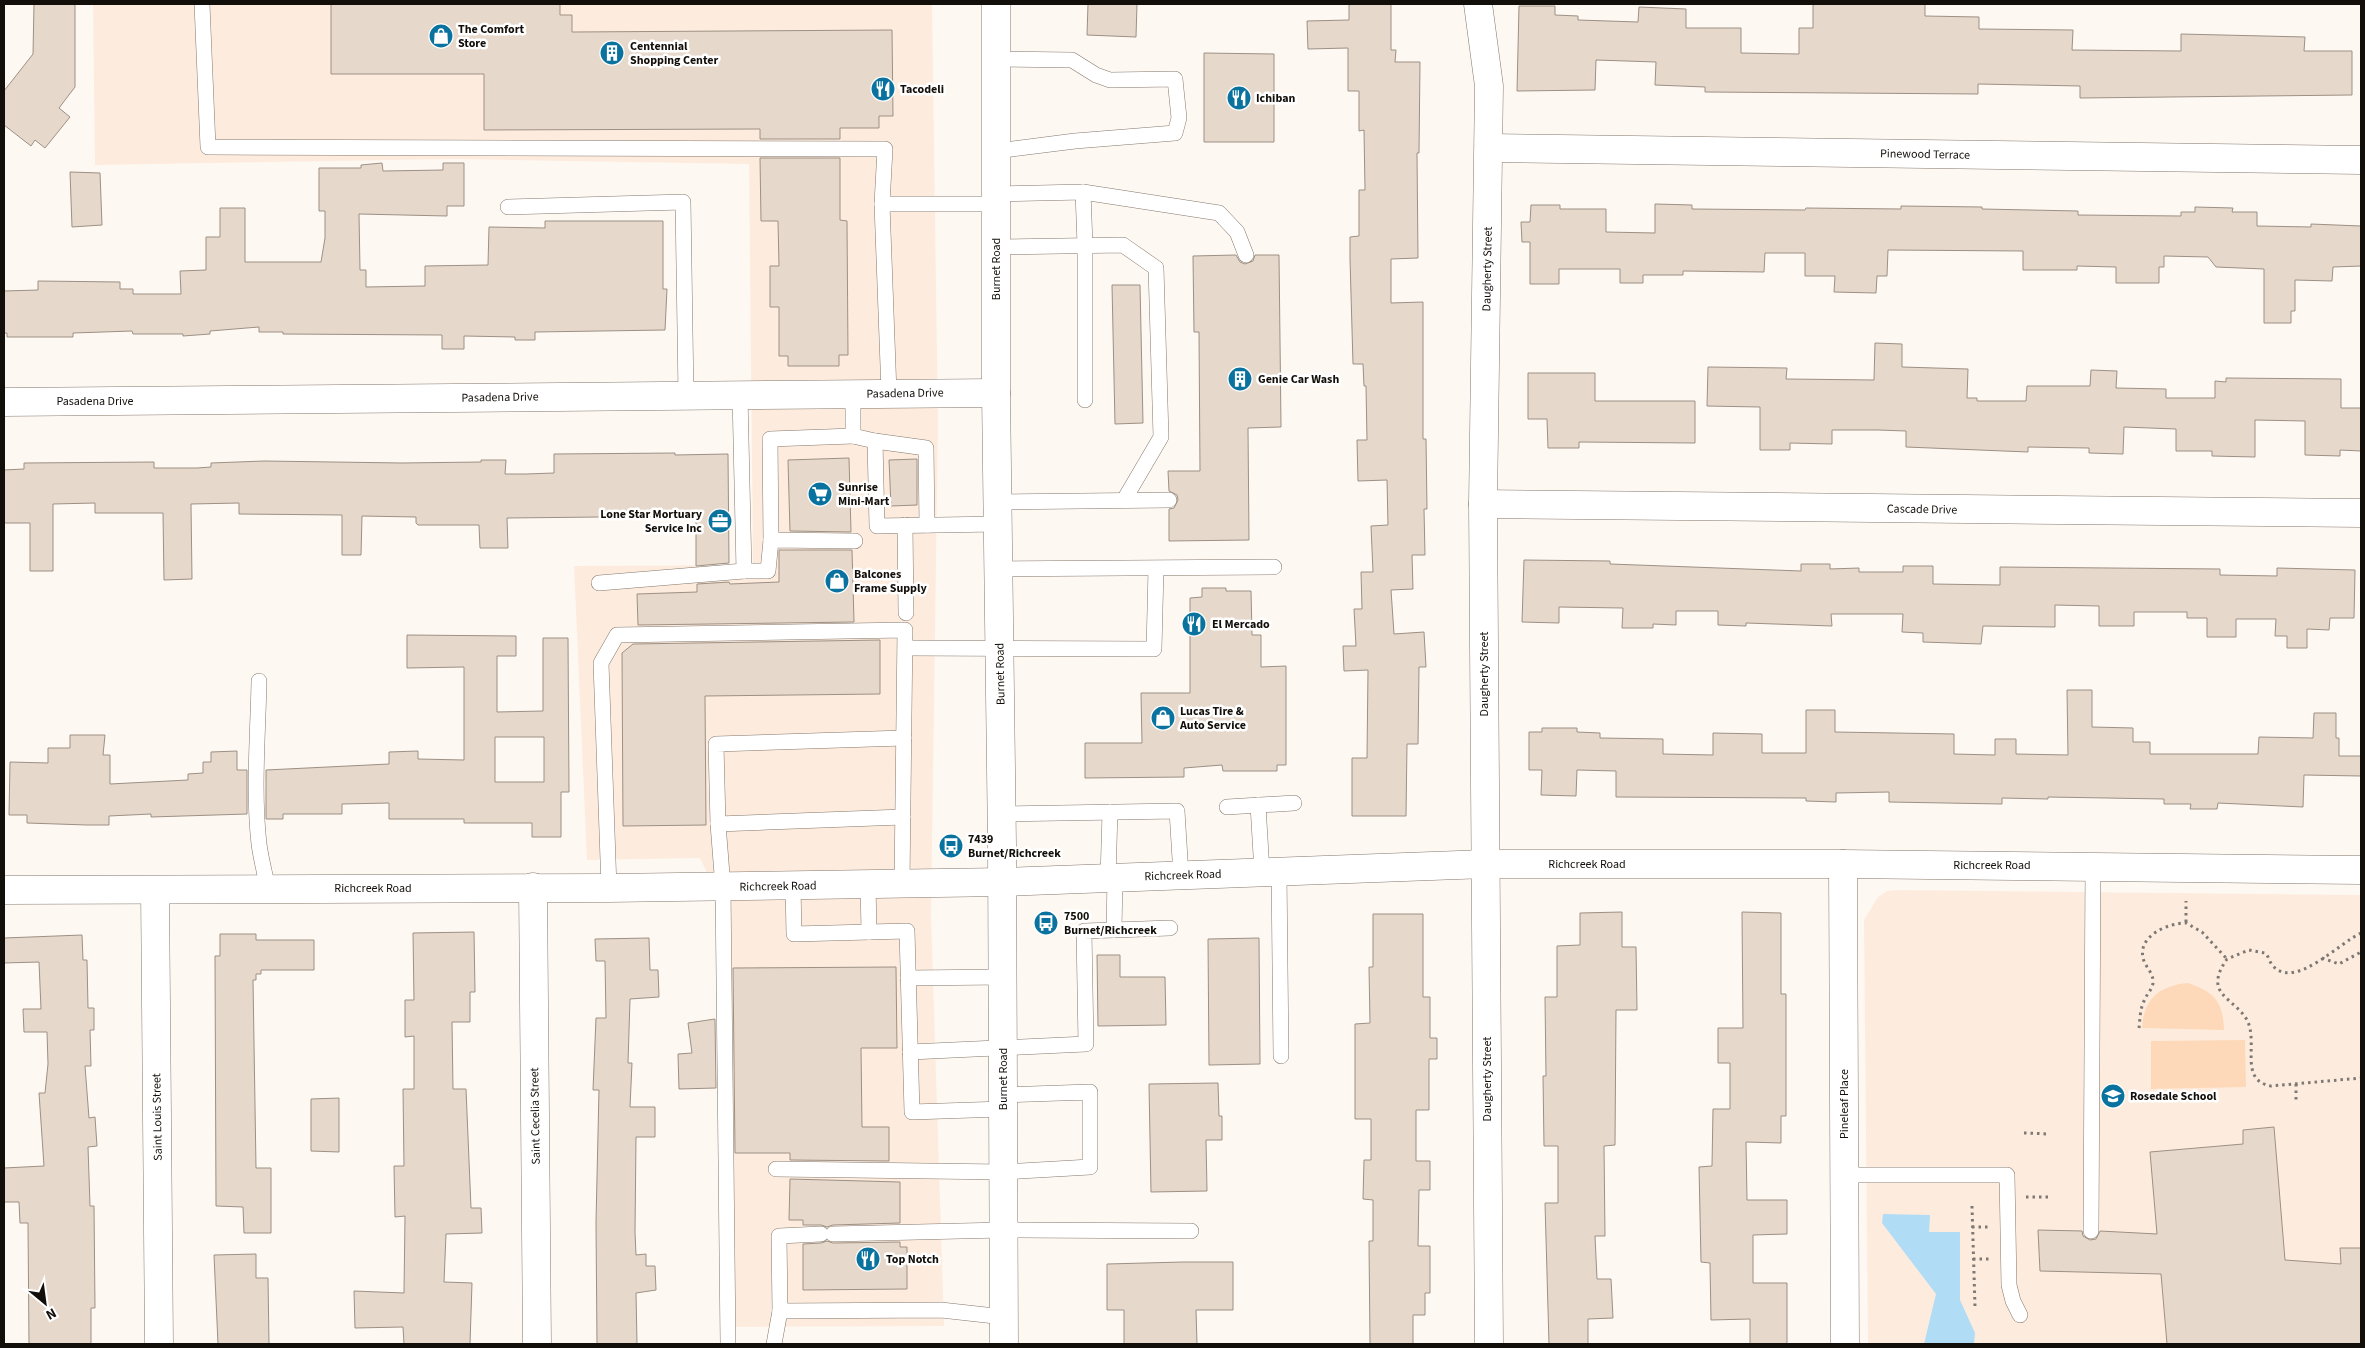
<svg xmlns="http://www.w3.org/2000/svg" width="2365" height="1348" font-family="'Source Sans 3',sans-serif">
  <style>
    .built { fill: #fdecde }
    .green { fill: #fdd9b9 }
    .water { fill: #b0dcf6 }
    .building { fill: #e6d8cb; stroke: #9d9084; fill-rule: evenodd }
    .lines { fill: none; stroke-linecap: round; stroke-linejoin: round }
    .lane-casing { stroke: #85786c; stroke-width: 16 }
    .street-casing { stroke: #85786c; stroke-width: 29 }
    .secondary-casing { stroke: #85786c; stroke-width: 29 }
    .path { stroke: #7d7873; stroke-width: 3; stroke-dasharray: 2.5 4; stroke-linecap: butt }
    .lane { stroke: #fff; stroke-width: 15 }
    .street { stroke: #fff; stroke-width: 28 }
    .secondary { stroke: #fff; stroke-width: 28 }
    .labels { text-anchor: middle; stroke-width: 5; stroke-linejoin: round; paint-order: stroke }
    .poi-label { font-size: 12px; font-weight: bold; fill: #120e09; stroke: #fff; text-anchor: start }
    .street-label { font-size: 12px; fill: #120e09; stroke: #fff }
  </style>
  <rect width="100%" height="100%" fill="#fef8f3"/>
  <g class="built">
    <polygon points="93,4 932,4 938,424 931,915 944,1326 733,1327 728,918 700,858 587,860 574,566 753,565 749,164 455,159 95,165"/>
    <polygon points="1897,890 2361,895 2361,1344 1868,1344 1864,920 1878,897 1887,891"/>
  </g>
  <g class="green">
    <path d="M2188,983C2214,992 2223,1001 2224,1030L2142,1028C2144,998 2159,986 2188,983Z"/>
    <polygon points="2245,1040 2246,1087 2151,1089 2151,1041"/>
  </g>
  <polygon class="water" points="1883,1214 1930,1215 1929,1232 1960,1232 1960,1300 1975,1333 1974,1344 1924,1344 1936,1294 1882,1223"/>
  <g class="building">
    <polygon points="34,4 75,4 75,87 59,108 70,117 45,148 35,140 31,146 4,125 4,91 33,54"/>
    <polygon points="331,4 560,4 560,15 572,15 572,32 892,30 893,116 879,116 879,128 840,128 840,139 760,139 760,129 484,130 484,74 331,74"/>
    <polygon points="1088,4 1137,4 1136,37 1087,35"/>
    <polygon points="1349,4 1391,4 1391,50 1396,50 1395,62 1420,62 1419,153 1417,153 1418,258 1391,259 1391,303 1423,302 1423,439 1426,439 1427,509 1424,509 1425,555 1412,555 1413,589 1391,590 1394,634 1424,632 1426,667 1419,667 1418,744 1407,744 1406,816 1352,816 1352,758 1367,758 1368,670 1344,671 1343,646 1356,646 1354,609 1362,609 1361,572 1373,572 1371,526 1388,525 1387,480 1358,481 1357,440 1367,440 1366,386 1364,386 1363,364 1353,364 1350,259 1350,237 1359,236 1359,190 1365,190 1364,130 1359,131 1359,91 1348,91 1348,48 1308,49 1307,21 1349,20"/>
    <polygon points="1813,4 1925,4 1925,16 1979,17 1979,29 2073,30 2072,50 2181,51 2181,34 2305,37 2304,51 2352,51 2352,95 2080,98 2080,86 1978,84 1978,94 1705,92 1705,87 1655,85 1656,62 1596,60 1595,90 1517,91 1519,6 1555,6 1555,15 1578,16 1578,20 1638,22 1639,7 1686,9 1686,28 1741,28 1741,53 1799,54 1799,28 1813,28"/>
    <polygon points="1204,53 1274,54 1274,142 1204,142"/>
    <polygon points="760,158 840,158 840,220 847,221 848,355 839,355 839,366 788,366 788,356 779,356 779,307 770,307 770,266 779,266 778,221 761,221"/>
    <polygon points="382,163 383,171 443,170 443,163 464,163 464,206 447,206 447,216 359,214 360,270 366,270 366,287 425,286 425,266 488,265 489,227 545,228 545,221 663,221 663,289 667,289 665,330 535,332 535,340 515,340 515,337 464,336 464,349 442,349 442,335 283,334 283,332 259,332 259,327 210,331 210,334 183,336 183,334 133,334 132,331 73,333 73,337 7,337 7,333 4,333 4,291 38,290 38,281 120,282 120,289 133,289 133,294 181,294 180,271 206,270 206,237 220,237 220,208 245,208 245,262 321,262 325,238 325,211 319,211 319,168 361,168 361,165"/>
    <polygon points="70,172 100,173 102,225 72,227"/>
    <polygon points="1655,204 1692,205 1692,209 1805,210 1806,208 1901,209 1901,206 1982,207 1982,209 2078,211 2078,215 2181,216 2181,212 2195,212 2195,207 2233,208 2232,212 2257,212 2257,226 2311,227 2311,224 2361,226 2361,266 2333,267 2332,281 2295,280 2295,311 2291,311 2291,323 2264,323 2264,269 2216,267 2208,257 2164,256 2164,267 2159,267 2159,283 2116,283 2116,267 2077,266 2077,270 2023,270 2023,251 1888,250 1887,276 1877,276 1876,293 1834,292 1835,276 1805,276 1805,253 1765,253 1764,272 1683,271 1683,275 1643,275 1643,283 1620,283 1620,269 1559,269 1559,284 1530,284 1530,242 1522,242 1521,222 1530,222 1531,205 1560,205 1560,209 1606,209 1606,232 1655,233"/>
    <polygon points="1236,255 1240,262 1245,264 1253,261 1255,255 1279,255 1281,427 1248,428 1249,540 1169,541 1169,509 1174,508 1178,500 1177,495 1169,491 1168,471 1200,471 1199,332 1194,332 1193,256"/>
    <polygon points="1112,285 1140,285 1143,423 1115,424"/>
    <polygon points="1875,343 1902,344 1902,367 1968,369 1967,398 1977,398 1977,401 2026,401 2027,386 2090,386 2091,370 2117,371 2116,388 2166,389 2166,398 2215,398 2215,381 2226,382 2226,378 2341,379 2341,408 2361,408 2361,451 2340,450 2340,456 2305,455 2305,421 2255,420 2255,457 2212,456 2212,451 2176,451 2176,429 2124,427 2123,454 2089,453 2089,448 2028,447 2028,452 1906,447 1906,431 1878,430 1832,430 1832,444 1790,443 1790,450 1760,450 1760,407 1707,406 1708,367 1787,368 1786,379 1874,380"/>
    <polygon points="1528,373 1595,373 1595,401 1695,401 1695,443 1579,442 1579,448 1548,448 1547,419 1528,419"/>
    <polygon points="675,453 675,455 728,454 729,563 696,566 696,516 507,518 508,548 480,548 479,525 418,525 416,523 416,517 362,516 361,555 342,555 342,515 239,514 239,503 191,504 192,579 164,580 163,513 95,513 95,503 53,504 53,571 30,571 30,523 4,523 4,470 24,469 24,463 154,462 154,468 197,468 211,467 211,463 264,461 402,463 481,462 481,460 506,460 505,474 526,474 554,473 554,454"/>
    <polygon points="849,458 851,532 790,531 788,460"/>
    <polygon points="917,459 917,505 891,506 889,460"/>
    <polygon points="779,550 852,550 854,622 638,625 637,594 697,592 697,584 729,582 730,584 779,582"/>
    <polygon points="1524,560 1610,561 1610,564 1801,571 1801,564 1830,564 1830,569 1859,568 1859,572 1903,572 1903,566 1933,566 1933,584 2000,585 2000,567 2220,569 2220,575 2277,576 2277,568 2355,570 2354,618 2330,618 2329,630 2307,629 2307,648 2287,648 2287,636 2275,636 2276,619 2236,619 2236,637 2207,637 2207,618 2187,618 2187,612 2134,612 2134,626 2099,626 2099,606 2055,605 2055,627 1983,626 1981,644 1923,642 1923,633 1902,632 1903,614 1831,614 1832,626 1746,623 1746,626 1718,625 1718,611 1676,611 1676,625 1653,624 1653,628 1622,628 1623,608 1559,607 1559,623 1522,622"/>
    <polygon points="1202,588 1226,588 1226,591 1251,591 1252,635 1261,635 1261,667 1286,666 1286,765 1277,765 1277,771 1223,771 1222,765 1184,768 1184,777 1085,778 1085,743 1142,743 1141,693 1190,693 1190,598 1202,597"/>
    <path d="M407,635L516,636V656H497V712L543,711V638H568L569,792H561V837H532V823H464V819H389V803L342,804V814H283V819H266V770L389,764V752L418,751V759L464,760V667L407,668ZM495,737H544V782H495Z"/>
    <polygon points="880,640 880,694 705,696 706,825 623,826 622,653 633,644"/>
    <polygon points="2067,690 2092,690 2092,727 2133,728 2133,742 2150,742 2150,754 2258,754 2259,737 2313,738 2314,713 2336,713 2336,738 2339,738 2339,756 2361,756 2361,776 2304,775 2303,807 2218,803 2217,809 2190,809 2191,804 2164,804 2164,799 2048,797 2048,799 2002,798 2002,804 1889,802 1889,792 1836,793 1836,802 1806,801 1806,798 1616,797 1616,771 1577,770 1576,796 1541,795 1542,770 1529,770 1529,732 1542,732 1542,728 1577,728 1577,732 1600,733 1600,738 1663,739 1663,754 1713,755 1713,733 1762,734 1762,753 1806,753 1806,710 1835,710 1835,732 1954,734 1954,754 1995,755 1995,739 2016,739 2016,754 2068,755"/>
    <polygon points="70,735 105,735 103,755 110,755 110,784 188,780 188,774 203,773 203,762 211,762 211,752 237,751 237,770 247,770 247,814 151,817 151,814 109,816 109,825 87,825 27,823 27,815 9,815 10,762 48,763 48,748 70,748"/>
    <polygon points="1622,912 1622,947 1636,947 1637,1010 1616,1010 1615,1145 1604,1146 1605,1236 1595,1236 1597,1279 1611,1279 1613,1318 1588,1319 1588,1344 1549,1344 1545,1203 1558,1203 1558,1146 1544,1146 1543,1076 1546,1076 1545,997 1557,997 1557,946 1580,945 1580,913"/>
    <polygon points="1742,912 1781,913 1781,994 1786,994 1786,1116 1781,1116 1781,1143 1746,1142 1747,1200 1787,1200 1787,1234 1753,1235 1753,1283 1787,1283 1787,1344 1750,1344 1750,1319 1711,1320 1710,1263 1701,1262 1699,1167 1712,1166 1713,1109 1730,1109 1730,1063 1718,1063 1718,1028 1743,1028"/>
    <polygon points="1373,914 1423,914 1423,997 1430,997 1430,1038 1437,1038 1437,1059 1429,1059 1429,1110 1416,1110 1416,1161 1430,1161 1430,1190 1419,1190 1418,1246 1430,1246 1430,1293 1425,1293 1425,1315 1413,1315 1413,1344 1370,1344 1369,1241 1373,1241 1373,1200 1363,1199 1364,1160 1371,1160 1371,1119 1355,1119 1355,1024 1370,1023 1369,967 1373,967"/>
    <polygon points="474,932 475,992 470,992 470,1022 452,1022 453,1089 466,1089 471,1208 481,1208 482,1233 446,1234 444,1282 472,1283 470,1344 404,1344 403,1327 355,1328 354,1291 404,1293 405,1216 395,1217 394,1166 404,1166 403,1089 414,1089 414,1036 405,1037 405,1000 414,1000 413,933"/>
    <polygon points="220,934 256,934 256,940 314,940 314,970 261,970 261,974 256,974 256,980 253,980 256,1168 271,1168 271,1233 244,1233 243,1207 216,1206 215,956 220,956"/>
    <polygon points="82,935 83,960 87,960 88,1008 94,1008 94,1030 90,1030 91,1066 85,1066 89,1118 95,1117 97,1146 88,1147 90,1206 94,1206 95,1308 91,1308 91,1344 29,1344 28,1223 20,1223 19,1202 4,1202 4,1168 44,1166 39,1093 45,1093 48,1064 47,1032 24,1032 23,1009 41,1009 39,962 4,963 4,938"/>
    <polygon points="649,938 650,970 658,970 659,997 630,999 628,1063 632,1063 630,1107 655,1107 655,1137 636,1137 635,1232 636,1255 646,1254 646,1266 655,1266 656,1290 636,1293 637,1344 597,1344 596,1222 599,1090 593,1090 596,1018 606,1018 605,961 596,961 595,939"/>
    <polygon points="1259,938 1260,1064 1209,1065 1208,939"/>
    <polygon points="1097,955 1120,955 1120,977 1165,977 1166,1025 1098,1026"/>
    <polygon points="896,967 897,1048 861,1048 862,1127 889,1127 889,1161 790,1160 790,1153 735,1153 733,968"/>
    <polygon points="715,1019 716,1088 679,1089 678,1054 692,1053 688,1023"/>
    <polygon points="1218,1083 1219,1116 1222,1116 1222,1140 1206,1140 1207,1191 1151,1192 1149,1084"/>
    <polygon points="339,1098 339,1152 311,1151 311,1099"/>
    <polygon points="2274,1127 2285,1260 2341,1264 2340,1248 2361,1248 2361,1344 2167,1344 2161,1274 2040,1271 2038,1230 2082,1231 2083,1236 2090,1240 2096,1239 2100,1231 2157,1234 2150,1152 2243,1144 2243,1130"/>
    <polygon points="790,1179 900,1182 900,1223 833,1225 827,1227 821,1225 803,1225 803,1220 789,1220"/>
    <polygon points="827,1241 833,1243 900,1242 900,1247 907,1247 907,1289 803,1290 803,1244 821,1243"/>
    <polygon points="256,1254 256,1278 268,1278 269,1344 218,1344 214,1255"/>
    <polygon points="1183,1262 1233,1262 1233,1310 1196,1310 1197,1344 1124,1344 1124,1310 1107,1310 1107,1264"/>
  </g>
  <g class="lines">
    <defs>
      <g id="lane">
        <polyline points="202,4 208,147 885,149 882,204 889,393"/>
        <polyline points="996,59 1072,60 1096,75 1110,80 1175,79 1179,118 1175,133 1075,141 996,151"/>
        <polyline points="1083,192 1085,245 1085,400"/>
        <polyline points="996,194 1083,192 1219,213 1237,232 1246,255"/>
        <polyline points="882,204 996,204"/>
        <polyline points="508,207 683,202 686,395"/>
        <polyline points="996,247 1123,245 1156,268 1161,437 1124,500"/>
        <polyline points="740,395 744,571 768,571 771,540 855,541"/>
        <polyline points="853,436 875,441 877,526 998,524"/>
        <polyline points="875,441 926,448 927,525"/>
        <polyline points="997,502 1169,500"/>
        <polyline points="905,525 906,613"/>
        <polyline points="771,540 770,439 853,436 853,394"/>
        <polyline points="998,569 1274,567"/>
        <polyline points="599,583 744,571"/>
        <polyline points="906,648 1154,649 1156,569"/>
        <path d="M259,681C258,735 253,790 259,844C261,859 265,874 268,889"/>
        <polyline points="1258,805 1262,872"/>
        <polyline points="1227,807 1294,803"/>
        <polyline points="1002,814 1177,811 1181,875"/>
        <polyline points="903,817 718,824 716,744 904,738"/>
        <polyline points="718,824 723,887 728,1344"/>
        <polyline points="1279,872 1281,1056"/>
        <polyline points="1108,878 1110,812"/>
        <polyline points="1115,878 1114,930 1170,928"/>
        <polyline points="868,884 869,932"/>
        <polyline points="793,886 794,934 907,931 912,1112 1003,1109"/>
        <polyline points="609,888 601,663 617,635 905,630 902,883"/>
        <polyline points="908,978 1002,977"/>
        <polyline points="910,1052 1086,1044 1084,931 1114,930"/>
        <polyline points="776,1169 1003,1172 1090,1167 1090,1092 1003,1095"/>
        <polyline points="1845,1175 2007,1175 2009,1285 2013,1301 2020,1315"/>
        <polyline points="2091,1231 2093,866"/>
        <polyline points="821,1234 779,1236 780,1311 941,1310 1004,1317"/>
        <polyline points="833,1234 1003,1230 1191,1231"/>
        <polyline points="774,1344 780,1311"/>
      </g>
      <g id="street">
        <polyline points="1478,4 1489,86 1483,504 1489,1344"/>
        <polyline points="1489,148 2361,160"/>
        <polyline points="4,402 996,393"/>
        <polyline points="1483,504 2361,513"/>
        <polyline points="1843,864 1845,1344"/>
        <polyline points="533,887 537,1344"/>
        <polyline points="4,890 609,888 1003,882 1486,864 1843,864 2361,870"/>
        <polyline points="155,890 159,1344"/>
      </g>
      <polyline id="secondary" points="996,4 996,393 1002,844 1004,1344"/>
    </defs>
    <use href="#lane" class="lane-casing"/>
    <use href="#street" class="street-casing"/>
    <use href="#secondary" class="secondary-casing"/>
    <g class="path">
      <polyline points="2186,922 2186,901"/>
      <path d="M2361,933C2339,943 2295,990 2273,966C2269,962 2269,956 2265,953L2249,950L2227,959C2202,995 2234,997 2247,1020C2259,1043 2238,1080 2271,1086L2361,1078"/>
      <polyline points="2322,958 2339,964 2361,952"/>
      <path d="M2139,1028C2140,1019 2140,1009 2144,1001C2146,995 2152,990 2153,983C2154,973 2145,967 2143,958C2138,935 2169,923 2186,923L2202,932L2227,959"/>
      <polyline points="2296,1084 2296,1103"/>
      <polyline points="2024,1133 2049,1134"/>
      <polyline points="2026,1197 2048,1197"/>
      <polyline points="1972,1206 1975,1307"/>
      <polyline points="1972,1227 1988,1227"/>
      <polyline points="1973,1259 1989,1259"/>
    </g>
    <use href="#lane" class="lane"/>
    <use href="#street" class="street"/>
    <use href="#secondary" class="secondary"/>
  </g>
  <defs>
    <symbol id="shop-disc" viewBox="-11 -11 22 22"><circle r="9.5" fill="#09729e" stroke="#fff"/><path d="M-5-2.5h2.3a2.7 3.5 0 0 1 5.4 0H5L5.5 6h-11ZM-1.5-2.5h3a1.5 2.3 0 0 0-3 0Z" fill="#fff"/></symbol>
    <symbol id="building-disc" viewBox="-11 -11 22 22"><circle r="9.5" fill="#09729e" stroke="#fff"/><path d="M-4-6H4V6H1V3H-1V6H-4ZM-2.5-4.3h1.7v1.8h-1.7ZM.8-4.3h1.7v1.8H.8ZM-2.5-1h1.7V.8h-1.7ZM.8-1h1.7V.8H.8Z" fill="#fff"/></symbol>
    <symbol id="restaurant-disc" viewBox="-11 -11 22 22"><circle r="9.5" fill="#09729e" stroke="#fff"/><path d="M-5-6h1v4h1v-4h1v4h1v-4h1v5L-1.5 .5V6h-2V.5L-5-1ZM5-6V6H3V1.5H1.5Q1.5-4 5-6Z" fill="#fff"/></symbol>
    <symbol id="supermarket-disc" viewBox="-11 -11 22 22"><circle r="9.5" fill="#09729e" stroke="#fff"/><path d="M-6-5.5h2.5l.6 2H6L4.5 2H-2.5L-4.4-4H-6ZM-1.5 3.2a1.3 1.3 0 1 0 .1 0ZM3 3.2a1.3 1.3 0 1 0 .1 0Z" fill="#fff"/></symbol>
    <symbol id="office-disc" viewBox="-11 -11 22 22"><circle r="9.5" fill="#09729e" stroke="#fff"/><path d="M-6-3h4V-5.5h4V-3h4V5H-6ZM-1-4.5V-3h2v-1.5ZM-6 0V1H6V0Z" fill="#fff"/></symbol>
    <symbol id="bus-disc" viewBox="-11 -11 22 22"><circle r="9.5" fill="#09729e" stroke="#fff"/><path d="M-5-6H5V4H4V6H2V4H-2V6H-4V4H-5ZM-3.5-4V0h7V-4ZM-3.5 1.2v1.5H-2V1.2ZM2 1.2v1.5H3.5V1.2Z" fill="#fff"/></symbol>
    <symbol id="school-disc" viewBox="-11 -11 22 22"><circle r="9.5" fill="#09729e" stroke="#fff"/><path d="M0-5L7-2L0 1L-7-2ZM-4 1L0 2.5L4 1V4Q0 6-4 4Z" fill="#fff"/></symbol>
  </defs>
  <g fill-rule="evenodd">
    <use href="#shop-disc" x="427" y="22" width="28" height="28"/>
    <use href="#building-disc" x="598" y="39" width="28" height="28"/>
    <use href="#restaurant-disc" x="869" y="75" width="28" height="28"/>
    <use href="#restaurant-disc" x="1225" y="84" width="28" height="28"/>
    <use href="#building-disc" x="1226" y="365" width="28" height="28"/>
    <use href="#supermarket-disc" x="806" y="480" width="28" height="28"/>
    <use href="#office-disc" x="706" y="507" width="28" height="28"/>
    <use href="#shop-disc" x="823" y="567" width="28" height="28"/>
    <use href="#restaurant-disc" x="1180" y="610" width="28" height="28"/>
    <use href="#shop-disc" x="1149" y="704" width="28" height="28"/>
    <use href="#bus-disc" x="937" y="832" width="28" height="28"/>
    <use href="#bus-disc" x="1032" y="909" width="28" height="28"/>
    <use href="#school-disc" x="2099" y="1082" width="28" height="28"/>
    <use href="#restaurant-disc" x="854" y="1245" width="28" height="28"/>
  </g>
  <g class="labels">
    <g class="poi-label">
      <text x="458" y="33">The Comfort<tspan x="458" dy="14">Store</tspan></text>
      <text x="630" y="50">Centennial<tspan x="630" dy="14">Shopping Center</tspan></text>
      <text x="900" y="93">Tacodeli</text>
      <text x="1256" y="102">Ichiban</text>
      <text x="1258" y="383">Genie Car Wash</text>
      <text x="838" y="491">Sunrise<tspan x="838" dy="14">Mini-Mart</tspan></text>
      <text x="702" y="518" text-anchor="end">Lone Star Mortuary<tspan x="702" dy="14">Service Inc</tspan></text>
      <text x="854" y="578">Balcones<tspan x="854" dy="14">Frame Supply</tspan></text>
      <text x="1212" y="628">El Mercado</text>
      <text x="1180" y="715">Lucas Tire &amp;<tspan x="1180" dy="14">Auto Service</tspan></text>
      <text x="968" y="843">7439<tspan x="968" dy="14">Burnet/Richcreek</tspan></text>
      <text x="1064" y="920">7500<tspan x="1064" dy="14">Burnet/Richcreek</tspan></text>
      <text x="2130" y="1100">Rosedale School</text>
      <text x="886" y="1263">Top Notch</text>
    </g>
    <g class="street-label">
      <text transform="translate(1925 154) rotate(1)" y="4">Pinewood Terrace</text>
      <text transform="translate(996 269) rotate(-90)" y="4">Burnet Road</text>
      <text transform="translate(1487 269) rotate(-89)" y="4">Daugherty Street</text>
      <text transform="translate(905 393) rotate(-1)" y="4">Pasadena Drive</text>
      <text transform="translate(500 397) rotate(-1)" y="4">Pasadena Drive</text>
      <text x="95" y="405">Pasadena Drive</text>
      <text transform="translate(1922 509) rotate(1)" y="4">Cascade Drive</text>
      <text transform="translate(1000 674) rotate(-91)" y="4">Burnet Road</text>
      <text transform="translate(1484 674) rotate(-90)" y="4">Daugherty Street</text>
      <text x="1587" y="868">Richcreek Road</text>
      <text x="1992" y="869">Richcreek Road</text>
      <text transform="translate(1183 875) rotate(-2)" y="4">Richcreek Road</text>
      <text transform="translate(778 886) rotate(-1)" y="4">Richcreek Road</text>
      <text x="373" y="892">Richcreek Road</text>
      <text transform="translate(1003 1079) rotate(-90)" y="4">Burnet Road</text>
      <text transform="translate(1487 1079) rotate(-90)" y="4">Daugherty Street</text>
      <text transform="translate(1844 1104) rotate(-90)" y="4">Pineleaf Place</text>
      <text transform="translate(535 1116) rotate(-91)" y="4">Saint Cecelia Street</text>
      <text transform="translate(157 1117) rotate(-91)" y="4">Saint Louis Street</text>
    </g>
  </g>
  <rect width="2365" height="1348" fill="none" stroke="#120e09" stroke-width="10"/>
  <g transform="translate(45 1303) rotate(151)" stroke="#ffffff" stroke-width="4" paint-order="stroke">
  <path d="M0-4L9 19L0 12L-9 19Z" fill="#120e09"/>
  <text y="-8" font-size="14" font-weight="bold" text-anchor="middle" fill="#120e09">N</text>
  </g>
</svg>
